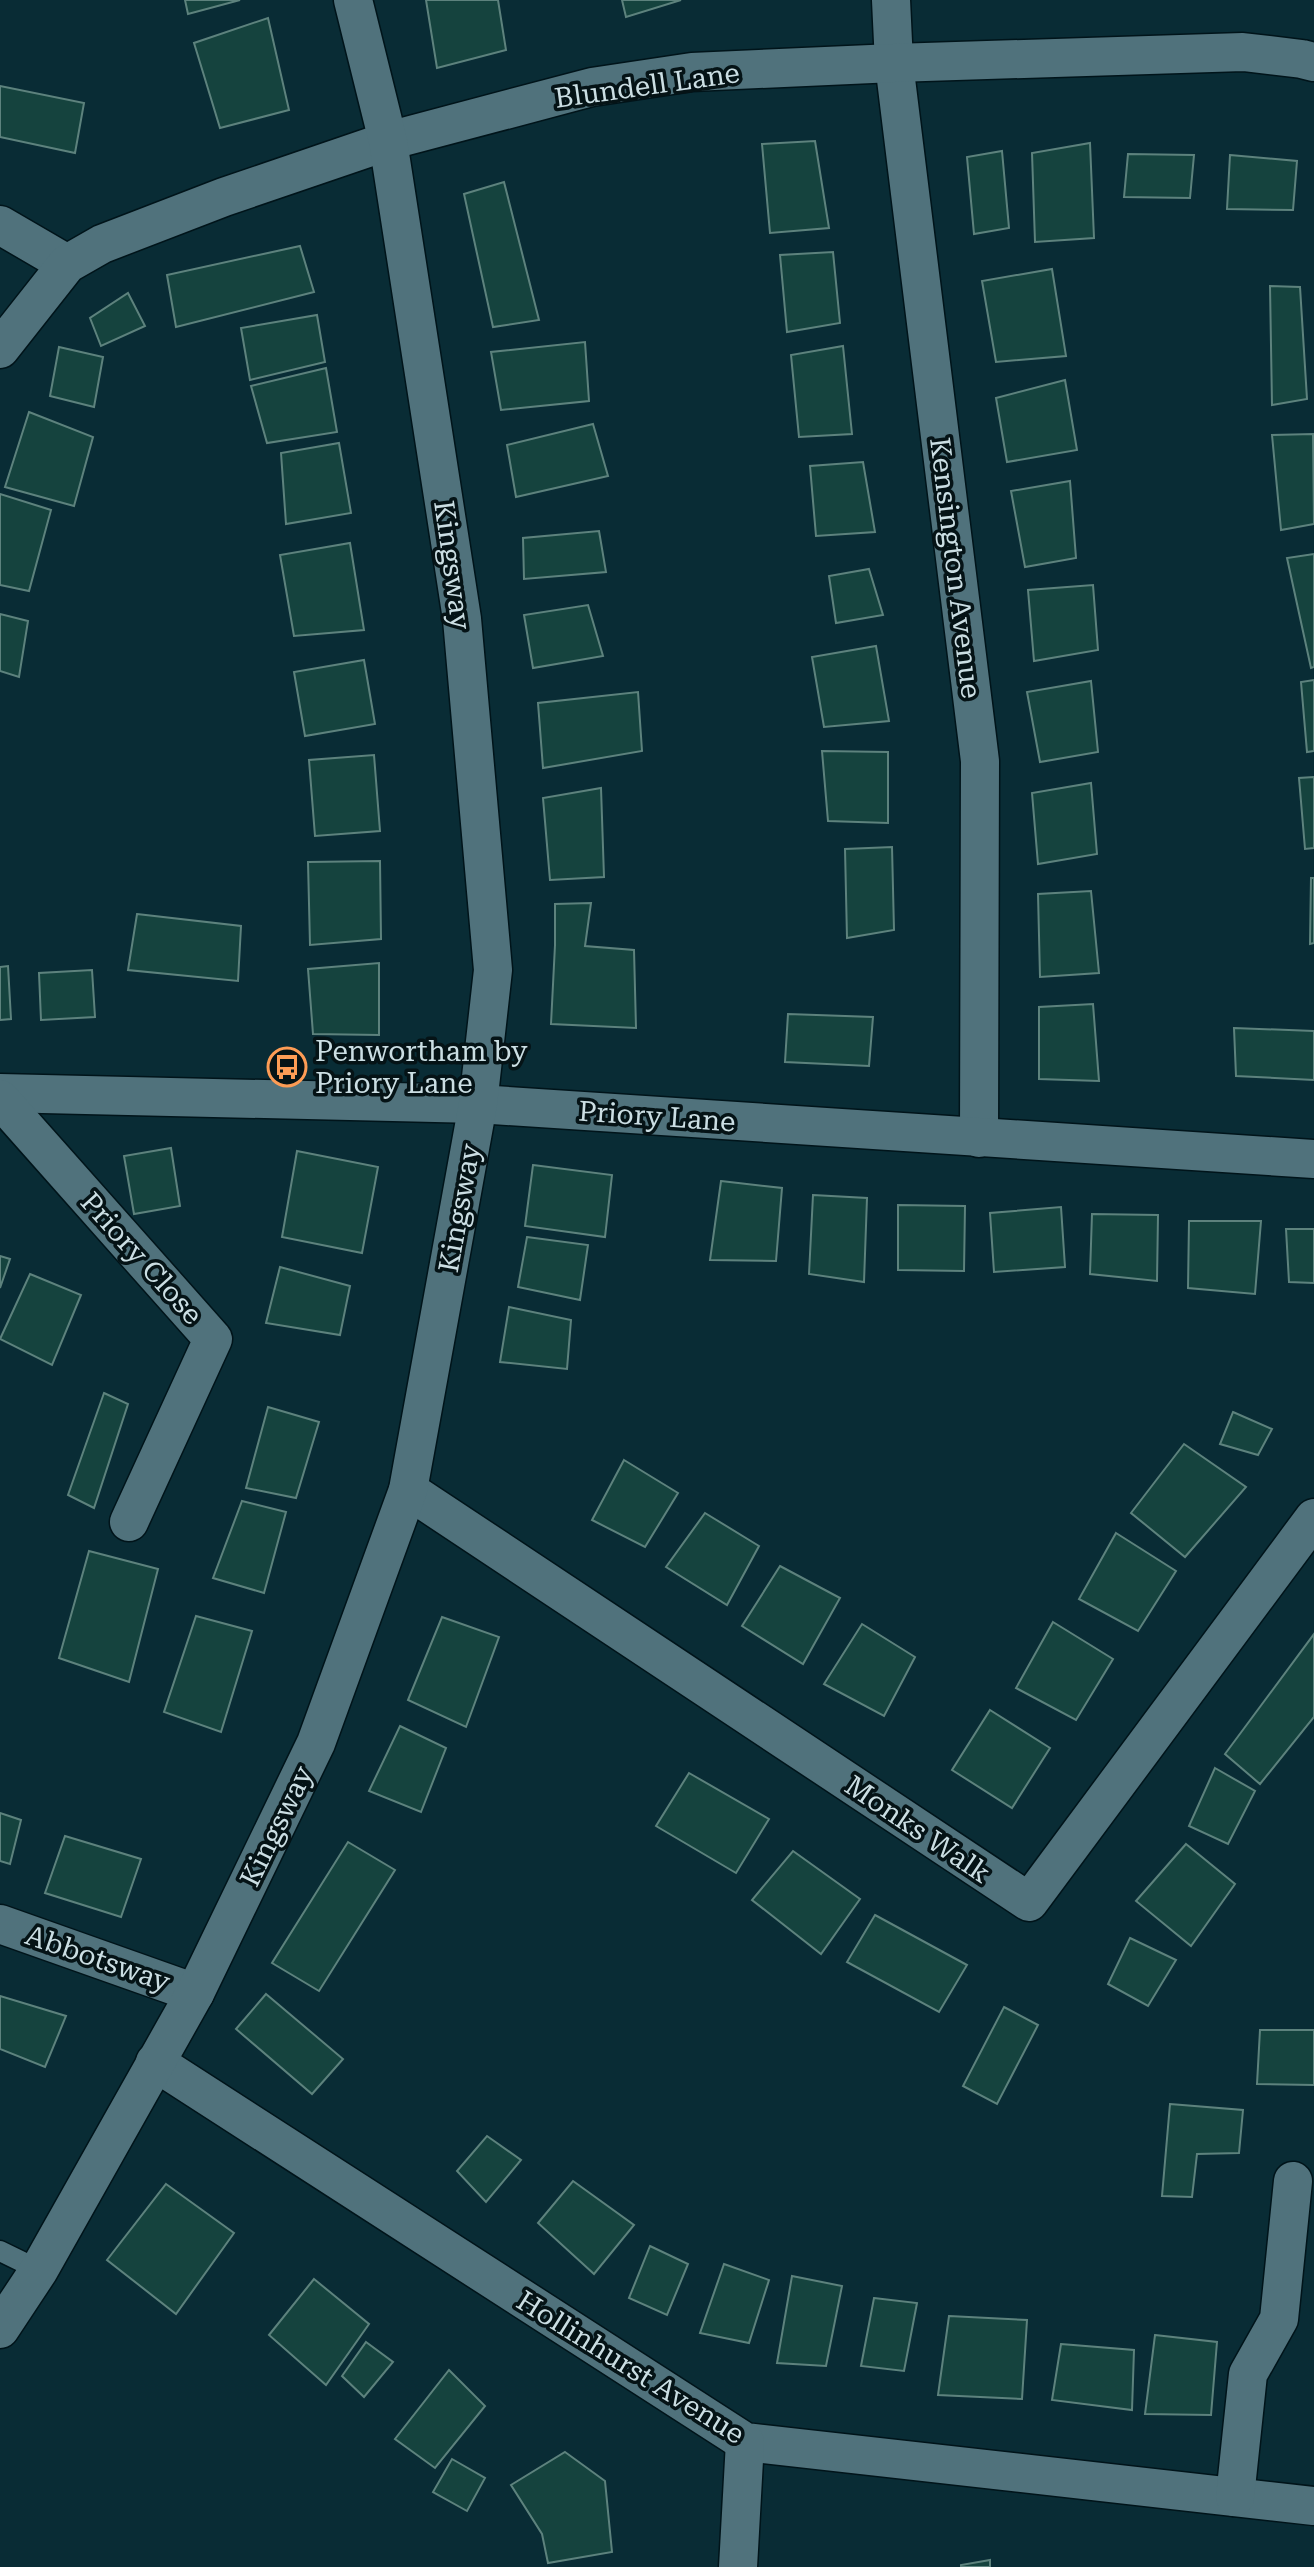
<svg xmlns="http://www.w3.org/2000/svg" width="1314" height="2567" font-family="'Roboto Serif',serif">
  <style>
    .building { fill: #15433e; stroke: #5d827d; stroke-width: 2 }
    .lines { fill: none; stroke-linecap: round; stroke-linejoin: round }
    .lane-casing { stroke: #00141a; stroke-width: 23 }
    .street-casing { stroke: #00141a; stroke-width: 41 }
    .lane { stroke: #50727c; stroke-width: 20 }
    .street { stroke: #50727c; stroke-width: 38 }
    .labels { text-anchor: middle; stroke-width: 7; stroke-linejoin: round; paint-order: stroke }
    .street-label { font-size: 28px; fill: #cbdee3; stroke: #051316 }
    .poi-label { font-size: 28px; fill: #cbdee3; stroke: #051316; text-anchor: start }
  </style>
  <rect width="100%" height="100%" fill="#092c35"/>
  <g class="building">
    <polygon points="185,0 240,0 188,14"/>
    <polygon points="426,0 498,0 506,50 437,68"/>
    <polygon points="622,0 681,0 626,17"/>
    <polygon points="268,18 289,110 220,128 194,43"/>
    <polygon points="0,86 84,103 75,153 0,137"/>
    <polygon points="815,141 829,228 770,233 762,144"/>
    <polygon points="1090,143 1094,238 1035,242 1032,153"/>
    <polygon points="1002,151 1009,228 974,234 967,157"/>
    <polygon points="1128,154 1194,155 1190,198 1124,197"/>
    <polygon points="1230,155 1297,161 1293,210 1227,209"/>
    <polygon points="504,182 539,320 493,327 464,194"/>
    <polygon points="300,246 314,292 176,327 167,275"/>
    <polygon points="833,252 840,323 787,332 780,255"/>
    <polygon points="1052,269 1066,356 996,362 982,281"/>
    <polygon points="1270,286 1300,287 1307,399 1272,405"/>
    <polygon points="128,293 145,326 101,346 90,318"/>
    <polygon points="317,315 325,362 250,380 241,328"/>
    <polygon points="585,342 589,401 501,410 491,352"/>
    <polygon points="843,346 852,434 799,437 791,355"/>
    <polygon points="59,347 103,357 94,407 50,396"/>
    <polygon points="326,368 337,432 267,443 251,386"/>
    <polygon points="1065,380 1077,450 1007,462 996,398"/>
    <polygon points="29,412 93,437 74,506 5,487"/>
    <polygon points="593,424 608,476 516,497 507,445"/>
    <polygon points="1313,434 1314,524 1281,530 1272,435"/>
    <polygon points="339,443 351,513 286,524 281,453"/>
    <polygon points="863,462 875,532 816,536 810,466"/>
    <polygon points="1070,481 1076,558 1025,567 1011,491"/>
    <polygon points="0,494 51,510 29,591 0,585"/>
    <polygon points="599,531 606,572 524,579 523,538"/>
    <polygon points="350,543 364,630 294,636 280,555"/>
    <polygon points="1314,554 1314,667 1311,668 1287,558"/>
    <polygon points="869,569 883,615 836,623 829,576"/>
    <polygon points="1093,585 1098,650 1034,661 1028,590"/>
    <polygon points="588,605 603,656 533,668 524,615"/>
    <polygon points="0,614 28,621 19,677 0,671"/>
    <polygon points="876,646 889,721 824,727 812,657"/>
    <polygon points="364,660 375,724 305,736 294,672"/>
    <polygon points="1314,680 1314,751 1307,752 1301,682"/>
    <polygon points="1091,681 1098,752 1040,762 1027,692"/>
    <polygon points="638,692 642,751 543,768 538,703"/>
    <polygon points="822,751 888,752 888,823 828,821"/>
    <polygon points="374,755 380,831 315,836 309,760"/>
    <polygon points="1314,777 1314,848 1305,849 1299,778"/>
    <polygon points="1091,783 1097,854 1038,864 1032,793"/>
    <polygon points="601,788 604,877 550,880 543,798"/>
    <polygon points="892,847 894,930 847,938 845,849"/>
    <polygon points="380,861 381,939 310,945 308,862"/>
    <polygon points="1311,878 1314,878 1314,943 1310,944"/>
    <polygon points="1091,891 1099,973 1040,977 1038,894"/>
    <polygon points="591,903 585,946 634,950 636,1028 551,1024 555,945 555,904"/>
    <polygon points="137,914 241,926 238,981 128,970"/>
    <polygon points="379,963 379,1035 313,1034 308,969"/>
    <polygon points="8,966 11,1019 0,1020 0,967"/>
    <polygon points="92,970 95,1017 41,1020 39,973"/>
    <polygon points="1093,1004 1099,1081 1039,1079 1039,1007"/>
    <polygon points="788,1014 873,1017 869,1066 785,1062"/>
    <polygon points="1234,1028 1314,1031 1314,1080 1236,1076"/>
    <polygon points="171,1148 180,1206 134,1214 124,1156"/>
    <polygon points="297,1151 378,1167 362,1253 282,1237"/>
    <polygon points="533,1165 612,1175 605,1237 525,1226"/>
    <polygon points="721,1181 782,1188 776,1261 710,1260"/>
    <polygon points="813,1195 867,1198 864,1282 809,1274"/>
    <polygon points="898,1205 965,1206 964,1271 898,1270"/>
    <polygon points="1061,1207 1065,1267 994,1272 990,1213"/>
    <polygon points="1092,1214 1158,1215 1157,1281 1090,1274"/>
    <polygon points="1189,1221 1261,1221 1255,1294 1188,1288"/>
    <polygon points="1286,1229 1314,1229 1314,1283 1289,1282"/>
    <polygon points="527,1237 588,1245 580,1300 518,1287"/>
    <polygon points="0,1256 10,1259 0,1288"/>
    <polygon points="280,1267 350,1286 340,1335 266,1323"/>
    <polygon points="30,1274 81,1295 52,1365 0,1339"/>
    <polygon points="509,1307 571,1320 567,1369 500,1362"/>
    <polygon points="104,1393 128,1404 94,1508 68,1495"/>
    <polygon points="268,1407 319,1422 296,1498 246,1488"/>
    <polygon points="1233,1412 1272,1429 1258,1455 1220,1444"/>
    <polygon points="1184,1444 1246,1487 1185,1557 1131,1513"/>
    <polygon points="624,1460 678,1493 645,1547 592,1520"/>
    <polygon points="242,1501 286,1512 264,1593 213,1578"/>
    <polygon points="705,1513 759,1546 727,1605 666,1567"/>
    <polygon points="1116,1533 1176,1571 1138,1631 1079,1599"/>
    <polygon points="89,1551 158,1569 129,1682 59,1658"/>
    <polygon points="780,1566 840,1598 803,1664 742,1626"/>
    <polygon points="196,1616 252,1631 221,1732 164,1712"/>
    <polygon points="442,1617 499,1637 466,1727 408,1700"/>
    <polygon points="1053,1622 1113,1659 1076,1720 1016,1688"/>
    <polygon points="862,1624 915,1657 884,1716 824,1684"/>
    <polygon points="1314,1634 1314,1717 1260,1784 1225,1754"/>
    <polygon points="990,1710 1050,1748 1012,1808 952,1770"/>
    <polygon points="400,1726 446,1748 421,1812 369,1791"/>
    <polygon points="1215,1768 1255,1791 1228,1844 1189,1826"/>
    <polygon points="689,1773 769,1819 736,1873 656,1826"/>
    <polygon points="0,1813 21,1820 10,1864 0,1861"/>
    <polygon points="65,1836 141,1859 121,1917 45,1893"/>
    <polygon points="348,1842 395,1870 319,1991 272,1963"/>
    <polygon points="1186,1844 1235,1884 1191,1946 1136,1901"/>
    <polygon points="793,1851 860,1899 821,1954 752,1900"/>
    <polygon points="875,1915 967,1965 939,2012 847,1962"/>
    <polygon points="1130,1938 1176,1960 1148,2006 1108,1984"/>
    <polygon points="266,1994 343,2059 312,2094 236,2029"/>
    <polygon points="0,1996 66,2016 45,2067 0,2049"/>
    <polygon points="1004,2007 1038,2025 997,2104 963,2086"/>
    <polygon points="1260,2030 1314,2030 1314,2085 1257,2084"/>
    <polygon points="1170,2104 1243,2110 1239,2153 1197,2154 1192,2197 1162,2196"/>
    <polygon points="487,2136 521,2160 486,2202 457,2171"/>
    <polygon points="573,2181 634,2225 594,2274 538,2223"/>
    <polygon points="166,2184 234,2233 176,2314 107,2260"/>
    <polygon points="650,2246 688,2264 667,2315 629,2298"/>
    <polygon points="724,2264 769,2280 749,2343 700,2333"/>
    <polygon points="792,2276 842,2286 826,2366 777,2363"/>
    <polygon points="314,2279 369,2324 326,2385 269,2335"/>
    <polygon points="874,2298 917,2303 904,2371 861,2366"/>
    <polygon points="949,2316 1027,2320 1022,2399 938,2395"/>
    <polygon points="1155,2335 1217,2342 1211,2415 1145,2414"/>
    <polygon points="366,2342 393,2362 364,2397 342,2376"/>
    <polygon points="1061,2344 1134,2350 1132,2410 1052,2400"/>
    <polygon points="449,2370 485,2406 435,2468 395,2439"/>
    <polygon points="565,2452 605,2481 612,2552 548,2563 542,2534 511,2485"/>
    <polygon points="452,2459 485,2478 467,2511 433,2492"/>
    <polygon points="990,2560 990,2567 961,2567 961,2565"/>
  </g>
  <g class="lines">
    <defs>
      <polyline id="lane" points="0,2251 39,2270"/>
      <g id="street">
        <polyline points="891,0 894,63 980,761 979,1138"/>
        <polyline points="0,225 67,264"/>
        <polyline points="0,349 67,264 102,244 224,197 388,141 592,87 692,72 894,63 1243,52 1302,59 1314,62"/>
        <polyline points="0,1093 478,1104 1314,1159"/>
        <polyline points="0,1099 213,1339 129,1522"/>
        <polyline points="408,1490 1029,1902 1314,1518"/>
        <polyline points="0,1924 195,1993"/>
        <polyline points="155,2062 745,2442 1314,2506"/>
        <polyline points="0,2329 39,2270 195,1993 316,1743 408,1490 478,1104 493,970 462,619 388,141 353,0"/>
        <polyline points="1235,2497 1248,2374 1279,2319 1293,2181"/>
        <polyline points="738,2567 745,2442"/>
      </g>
    </defs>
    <use href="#lane" class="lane-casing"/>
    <use href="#street" class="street-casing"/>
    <use href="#lane" class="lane"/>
    <use href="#street" class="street"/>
  </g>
  <defs>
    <symbol id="bus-ring" viewBox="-11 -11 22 22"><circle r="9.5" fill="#051316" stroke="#fd9c55" stroke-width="1.5"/><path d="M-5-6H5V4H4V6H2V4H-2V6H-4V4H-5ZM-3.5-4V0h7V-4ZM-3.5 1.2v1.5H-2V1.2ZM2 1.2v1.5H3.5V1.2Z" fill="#fd9c55"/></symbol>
  </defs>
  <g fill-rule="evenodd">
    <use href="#bus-ring" x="265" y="1045" width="44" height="44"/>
  </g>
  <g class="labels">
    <g class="street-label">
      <text transform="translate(647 85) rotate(-8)" y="10">Blundell Lane</text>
      <text transform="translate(453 565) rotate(82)" y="10">Kingsway</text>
      <text transform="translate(956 568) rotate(83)" y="10">Kensington Avenue</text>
      <text transform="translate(657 1116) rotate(4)" y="10">Priory Lane</text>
      <text transform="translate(459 1208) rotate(-80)" y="10">Kingsway</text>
      <text transform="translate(142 1258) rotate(48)" y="10">Priory Close</text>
      <text transform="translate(276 1826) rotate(-64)" y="10">Kingsway</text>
      <text transform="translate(918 1829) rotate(34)" y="10">Monks Walk</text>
      <text transform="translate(98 1958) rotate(19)" y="10">Abbotsway</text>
      <text transform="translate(631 2367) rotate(32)" y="10">Hollinhurst Avenue</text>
    </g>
    <g class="poi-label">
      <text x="315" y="1061">Penwortham by<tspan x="315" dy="32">Priory Lane</tspan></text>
    </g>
  </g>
</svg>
